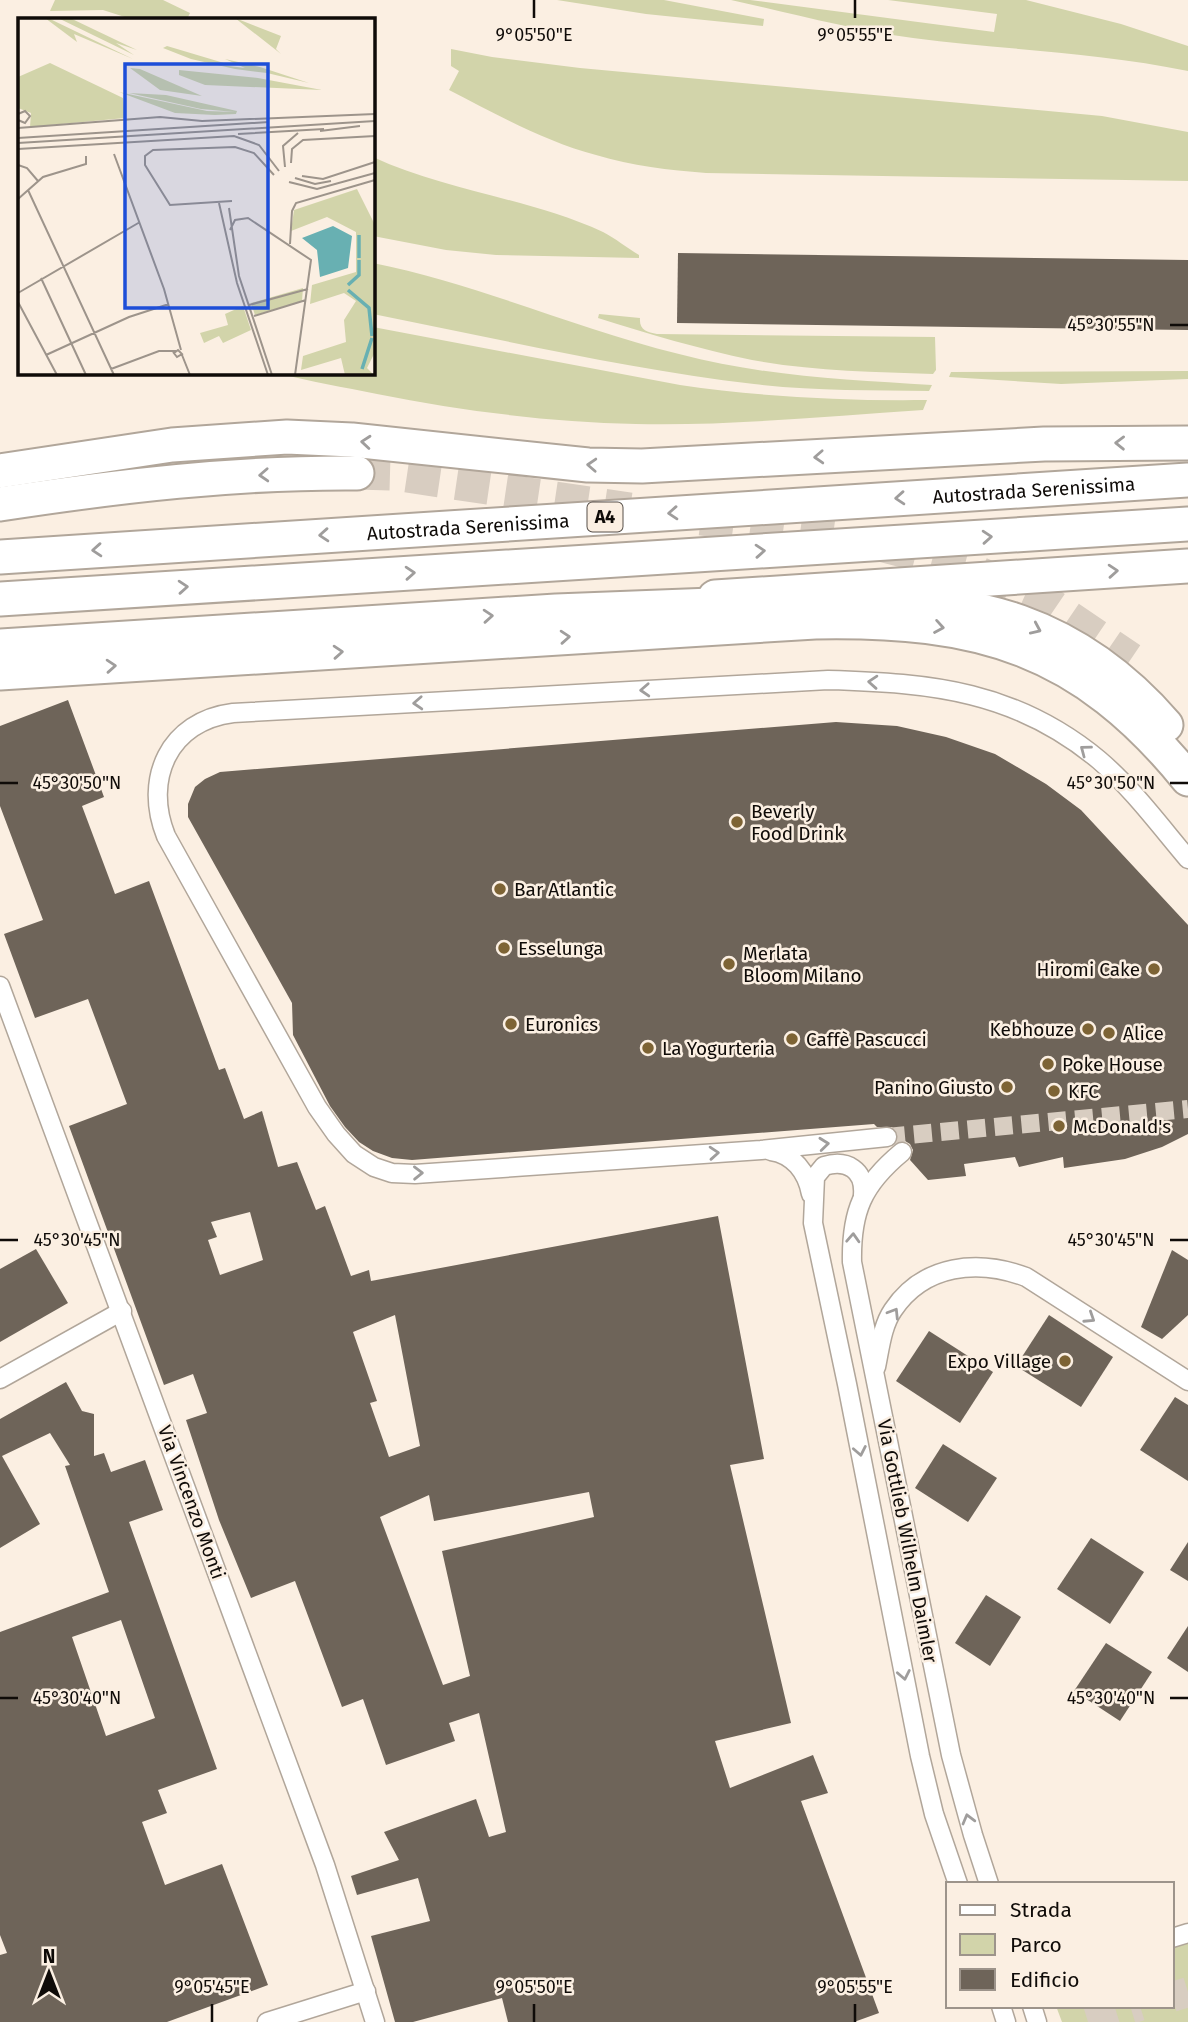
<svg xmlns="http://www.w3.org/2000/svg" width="1188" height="2022" font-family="'Fira Sans',sans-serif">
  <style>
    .green { fill: #d2d4aa }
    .building { fill: #6e6459; fill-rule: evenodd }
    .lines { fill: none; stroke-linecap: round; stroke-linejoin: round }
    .minor-tunnel { stroke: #d8cdc1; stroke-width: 18; stroke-dasharray: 18 9; stroke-linecap: butt }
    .trunk-tunnel { stroke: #d8cdc1; stroke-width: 30; stroke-dasharray: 30 15; stroke-linecap: butt }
    .motorway-tunnel { stroke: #d8cdc1; stroke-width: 33; stroke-dasharray: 33 17; stroke-linecap: butt }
    .minor-casing { stroke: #b1a69a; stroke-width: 21 }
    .motorway-casing { stroke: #b1a69a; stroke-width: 37 }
    .minor { stroke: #fff; stroke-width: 18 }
    .motorway { stroke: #fff; stroke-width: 33 }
    .oneway { stroke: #9f9d9c }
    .ticks { fill: none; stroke: #0f0b08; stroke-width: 2.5 }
    .poi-dot { fill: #7d6334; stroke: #fbefe2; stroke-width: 2.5 }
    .labels { text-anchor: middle; stroke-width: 5; stroke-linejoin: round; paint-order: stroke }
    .shield { fill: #fbefe2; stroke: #564f49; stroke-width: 2 }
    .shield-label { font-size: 18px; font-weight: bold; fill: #0f0b08 }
    .street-label { font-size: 19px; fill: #0f0b08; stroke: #fbefe2 }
    .poi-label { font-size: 19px; fill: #0f0b08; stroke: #fbefe2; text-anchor: start }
    .inset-river { fill: none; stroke: #68b0b2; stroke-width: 3.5 }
    .inset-road { fill: none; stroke: #9d948b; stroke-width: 2 }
    .view { fill: #1d4ed8; fill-opacity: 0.15; stroke: #1d4ed8; stroke-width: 3.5 }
    .inset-edge { fill: none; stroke: #0f0b08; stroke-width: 3.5 }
    .ticks-label { font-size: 18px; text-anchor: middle; fill: #0f0b08; stroke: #fbefe2; stroke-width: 5; stroke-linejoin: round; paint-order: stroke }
  </style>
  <rect width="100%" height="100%" fill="#fbefe2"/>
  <g class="green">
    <polygon points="55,0 163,0 190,13 187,19 131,19 103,10 50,11"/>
    <polygon points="557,0 664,0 764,19 763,26 646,14"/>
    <path d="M731,0H750L994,32L997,14L888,0H1026L1121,24L1188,46V71C1097,52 1005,50 913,38C852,30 791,13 731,0Z"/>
    <path d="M451,49L492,57L580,68L1102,116L1188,132V181L706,173C669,170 632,166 596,155C544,141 496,114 449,90L459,71L451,66Z"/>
    <path d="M373,157C446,191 529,198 603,232C615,238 627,248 639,255V258L496,255L446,250L373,236Z"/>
    <path d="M373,263C477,284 575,328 679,354C763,376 845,380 932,385L929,391C871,390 812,391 754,384C626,369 499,339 373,314Z"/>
    <path d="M599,314L640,318C639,330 647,332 657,334L935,337L936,370L933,374C873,372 811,371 752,360C699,349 649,334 598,318Z"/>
    <path d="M373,327L680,385C762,397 844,401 927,400L923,410C828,416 732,426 636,424C549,422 462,411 377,394C344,387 310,382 278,373H373Z"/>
    <polygon points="1188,371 1188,379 1061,384 949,377 951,372"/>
    <polygon points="1188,1943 1188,2022 1062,2022 1056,2006 1172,2006 1172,1947"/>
  </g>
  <g class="building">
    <polygon points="678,253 1188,260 1188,330 677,323"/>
    <path d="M68,700L104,797L82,806L115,894L149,881L219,1070L225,1068L244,1119L262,1111L278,1167L297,1162L316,1210L325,1206L351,1276L369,1270L371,1281L718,1216L764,1459L730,1465L791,1723L715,1741L730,1788L813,1755L828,1793L801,1801L879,2013L854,2022H508L502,1998L413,2022H395L371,1936L430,1921L418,1878L357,1895L351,1876L399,1860L384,1832L476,1799L489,1837L506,1832L479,1713L449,1723L455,1741L386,1765L363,1699L342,1707L295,1581L251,1598L219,1520L186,1420L207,1413L193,1374L164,1385L69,1126L127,1104L88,999L35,1018L4,934L43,920L0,806V726ZM250,1212L263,1260L220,1275L208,1240L217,1237L211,1222ZM395,1315L420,1446L389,1457L370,1403L377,1401L353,1332ZM589,1492L594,1517L442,1551L470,1676L443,1685L380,1517L429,1495L434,1521Z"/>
    <polygon points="836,722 897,726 946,737 995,754 1046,784 1081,810 1188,925 1188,1134 1162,1147 1125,1159 1064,1168 1063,1157 1019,1167 1015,1157 964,1164 966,1176 928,1180 910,1160 913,1150 910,1144 905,1141 897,1142 898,1135 892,1127 877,1127 874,1124 412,1160 392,1158 373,1151 359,1142 345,1127 330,1106 293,1035 292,1003 188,817 188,804 195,787 205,779 220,772"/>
    <polygon points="36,1249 68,1303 0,1342 0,1269"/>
    <polygon points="1172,1250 1188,1260 1188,1315 1162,1339 1141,1327"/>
    <polygon points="1049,1315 1113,1357 1081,1407 1016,1366"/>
    <polygon points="929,1331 993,1372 960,1423 896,1381"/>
    <path d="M66,1382L82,1411L94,1414V1456L104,1453L111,1472L145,1460L163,1510L129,1522L217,1769L158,1790L167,1813L142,1822L165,1885L222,1864L268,1985L167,2022H0V1955L7,1953L0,1935V1632L109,1592L65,1466L70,1465L50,1433L2,1456L40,1524L0,1548V1419ZM121,1620L155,1718L106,1736L72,1637Z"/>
    <polygon points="1175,1397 1188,1405 1188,1481 1140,1450"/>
    <polygon points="943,1444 997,1478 968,1522 915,1488"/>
    <polygon points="1091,1538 1144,1572 1110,1624 1057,1589"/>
    <polygon points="1188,1542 1188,1581 1170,1570"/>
    <polygon points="986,1595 1021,1617 990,1666 955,1643"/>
    <polygon points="1188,1626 1188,1672 1167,1658"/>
    <polygon points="1106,1643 1152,1672 1120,1721 1074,1691"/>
  </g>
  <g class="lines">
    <polyline class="minor-tunnel" points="887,1137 1188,1109"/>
    <g class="trunk-tunnel">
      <polyline points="1172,1997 1188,1992"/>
      <polyline points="1088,2022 1140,2006"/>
    </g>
    <g class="motorway-tunnel">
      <polyline points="357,473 393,474 630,509"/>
      <polyline points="701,519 838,538"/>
      <polyline points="884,546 968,568 1053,606 1131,659"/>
    </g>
    <defs>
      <g id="minor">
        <polyline points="0,986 325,1865 375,2022"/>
        <path d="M887,1137L761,1150L415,1174L392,1173L374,1167L354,1154L336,1134L317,1107L166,836C143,779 169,721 233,713L828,680C932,683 1016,691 1099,760C1132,788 1160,826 1188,859"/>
        <path d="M771,1151C793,1154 807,1172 811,1194"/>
        <path d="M902,1152C862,1185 851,1212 852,1262L951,1755L973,1835L989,1884"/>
        <path d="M863,1195C865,1170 847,1159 824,1166L815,1177L813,1223L847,1384L920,1756L934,1814L958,1884"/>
        <path d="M876,1367C880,1348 882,1326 893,1310C924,1264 978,1259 1026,1277L1188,1381"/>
        <polyline points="0,1379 122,1311"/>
        <polyline points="1172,1938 1188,1933"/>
        <polyline points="1001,2006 1006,2022"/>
        <polyline points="1032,2006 1037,2022"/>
        <polyline points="267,2022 366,1991"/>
      </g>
      <g id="motorway">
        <polyline points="0,471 172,445 287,437 352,440 588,465 642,466 1044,444 1188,443"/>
        <path d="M0,504C118,486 237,472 357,473"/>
        <path id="s1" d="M0,557L1188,480"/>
        <polyline points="715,597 1188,566"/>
        <polyline points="0,599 1188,524"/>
        <path d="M841,599C973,595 1077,622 1166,725"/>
        <polyline points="0,646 556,611 738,604"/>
        <path d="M0,673L815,622C979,619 1081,647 1188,779"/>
      </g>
    </defs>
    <use href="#minor" class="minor-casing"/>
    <use href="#motorway" class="motorway-casing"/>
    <use href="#minor" class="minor"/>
    <use href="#motorway" class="motorway"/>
  </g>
  <defs><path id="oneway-chevron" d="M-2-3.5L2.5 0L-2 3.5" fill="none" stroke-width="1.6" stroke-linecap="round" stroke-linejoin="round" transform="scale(1.75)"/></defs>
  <g class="oneway">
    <use href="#oneway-chevron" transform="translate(366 442) rotate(-175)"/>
    <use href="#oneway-chevron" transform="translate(1120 443) rotate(-179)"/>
    <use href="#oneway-chevron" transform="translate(819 457) rotate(177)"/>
    <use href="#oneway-chevron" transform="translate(592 465) rotate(-177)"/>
    <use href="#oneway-chevron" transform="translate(264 475) rotate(177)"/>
    <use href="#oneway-chevron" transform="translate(900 498) rotate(176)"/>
    <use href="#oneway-chevron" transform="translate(673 513) rotate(176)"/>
    <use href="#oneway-chevron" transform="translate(324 535) rotate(176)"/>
    <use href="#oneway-chevron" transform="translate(987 537) rotate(-4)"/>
    <use href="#oneway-chevron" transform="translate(97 550) rotate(176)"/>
    <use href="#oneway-chevron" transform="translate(760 551) rotate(-4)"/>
    <use href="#oneway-chevron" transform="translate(1113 571) rotate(-4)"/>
    <use href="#oneway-chevron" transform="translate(410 573) rotate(-4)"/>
    <use href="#oneway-chevron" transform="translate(183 587) rotate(-4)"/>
    <use href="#oneway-chevron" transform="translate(488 616) rotate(-4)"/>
    <use href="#oneway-chevron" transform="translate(939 627) rotate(10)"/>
    <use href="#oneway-chevron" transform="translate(1036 629) rotate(24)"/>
    <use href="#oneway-chevron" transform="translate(565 637) rotate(-4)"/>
    <use href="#oneway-chevron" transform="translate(338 652) rotate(-4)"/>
    <use href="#oneway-chevron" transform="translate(111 666) rotate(-4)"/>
    <use href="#oneway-chevron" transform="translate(873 682) rotate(-176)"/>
    <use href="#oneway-chevron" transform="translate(645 690) rotate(177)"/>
    <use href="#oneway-chevron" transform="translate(418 703) rotate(177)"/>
    <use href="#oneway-chevron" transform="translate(1085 750) rotate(-143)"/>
    <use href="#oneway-chevron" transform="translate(824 1144) rotate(-6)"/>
    <use href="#oneway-chevron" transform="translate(714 1153) rotate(-4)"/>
    <use href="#oneway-chevron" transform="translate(418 1173) rotate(-1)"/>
    <use href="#oneway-chevron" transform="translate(853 1238) rotate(-87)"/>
    <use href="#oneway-chevron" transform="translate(894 1313) rotate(-58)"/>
    <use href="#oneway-chevron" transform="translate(1090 1318) rotate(33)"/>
    <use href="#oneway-chevron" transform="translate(860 1451) rotate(79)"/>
    <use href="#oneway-chevron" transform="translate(904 1675) rotate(79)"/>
    <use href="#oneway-chevron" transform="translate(968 1819) rotate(-105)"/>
  </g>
  <path class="ticks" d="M534,0V18M855,0V18M1170,325H1188M0,783H18M1170,783H1188M0,1240H18M1170,1240H1188M0,1698H18M1170,1698H1188M212,2004V2022M534,2004V2022M855,2004V2022"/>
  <g class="poi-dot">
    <circle cx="737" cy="822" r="7"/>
    <circle cx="500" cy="889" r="7"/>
    <circle cx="504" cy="948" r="7"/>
    <circle cx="729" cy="964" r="7"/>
    <circle cx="1154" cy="969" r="7"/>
    <circle cx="511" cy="1024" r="7"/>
    <circle cx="1088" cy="1029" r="7"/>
    <circle cx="1109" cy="1033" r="7"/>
    <circle cx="792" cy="1039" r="7"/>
    <circle cx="648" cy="1048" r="7"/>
    <circle cx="1048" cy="1064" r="7"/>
    <circle cx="1007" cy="1087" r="7"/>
    <circle cx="1054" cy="1091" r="7"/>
    <circle cx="1059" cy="1126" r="7"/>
    <circle cx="1065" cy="1361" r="7"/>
  </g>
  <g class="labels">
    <rect class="shield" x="587.5" y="502.5" width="35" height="29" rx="5"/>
    <g class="shield-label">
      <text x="605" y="523">A4</text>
    </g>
    <g class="street-label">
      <text dy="7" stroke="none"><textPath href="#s1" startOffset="1036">Autostrada Serenissima</textPath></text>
      <text dy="7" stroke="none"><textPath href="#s1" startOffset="469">Autostrada Serenissima</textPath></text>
      <text transform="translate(192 1502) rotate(70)" y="7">Via Vincenzo Monti</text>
      <text transform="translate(908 1541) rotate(79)" y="7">Via Gottlieb Wilhelm Daimler</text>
    </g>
    <g class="poi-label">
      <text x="751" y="818">Beverly<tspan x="751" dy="22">Food Drink</tspan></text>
      <text x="514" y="896">Bar Atlantic</text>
      <text x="518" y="955">Esselunga</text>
      <text x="743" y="960">Merlata<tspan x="743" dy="22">Bloom Milano</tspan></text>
      <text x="1140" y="976" text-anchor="end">Hiromi Cake</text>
      <text x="525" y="1031">Euronics</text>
      <text x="1074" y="1036" text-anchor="end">Kebhouze</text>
      <text x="1123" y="1040">Alice</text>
      <text x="806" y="1046">Caffè Pascucci</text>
      <text x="662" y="1055">La Yogurteria</text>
      <text x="1062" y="1071">Poke House</text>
      <text x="993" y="1094" text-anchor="end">Panino Giusto</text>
      <text x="1068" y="1098">KFC</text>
      <text x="1073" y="1133">McDonald's</text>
      <text x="1051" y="1368" text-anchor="end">Expo Village</text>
    </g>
  </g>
  <g transform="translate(18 18)">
    <rect width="357" height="357" fill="#fbefe2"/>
    <path d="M27,0H30L115,41L56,16L59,24ZM40,0H52L119,32L98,25L116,37ZM217,0L263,18L258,31L263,36ZM149,28L206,45L195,46L227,50L207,41L242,49L291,65L249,55L217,51L173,41L145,30ZM32,45L105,80L107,100L12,109L13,95L0,90V59ZM112,50L122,51L184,78L142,72ZM161,52L240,60L304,72L187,67L161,57ZM101,74L189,93L217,94L183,91L111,75L148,77L219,93L218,96L197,97L157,95ZM339,171L357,207V334L349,350L356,357H327L323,340L283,352L285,338L328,324L326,302L338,283L326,275L292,286L294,267L338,254V214L309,199L273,213L276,192ZM285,270L284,283L237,297L233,285ZM225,288L233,312L205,325L201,318L186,325L182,315L210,307L207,296Z" fill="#d2d4aa"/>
    <path d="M315,208L334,218L330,250L302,259L299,232L284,220Z" fill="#68b0b2"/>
    <path class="inset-river" d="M341,240V217M330,267L341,257V242M330,272L351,290L354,318M344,351L354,320"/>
    <path class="inset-road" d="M0,96L7,93L12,98L7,105L0,102M0,110L142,99L184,103L357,96M302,113L342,108M220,116L306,111M0,120L251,104M0,125L357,103M0,131L216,118L241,127L261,153M96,136L146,271L163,332M273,145L274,131L285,122L357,118M0,147L9,150L20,163M267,149L265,128L280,115M284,158L305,161L357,144M277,160L297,166L313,163M271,164L299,171L357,155M10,172L96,357M0,181L25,159L68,146V138M214,183L152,187L127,147V138L135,132L217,129L236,135L256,157M201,185L219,265L250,357M211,190L221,258L254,357M212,212L217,202L230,200L293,242L277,357M272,226L274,193L278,185L357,162M23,260L68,357M0,275L122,204M0,284L39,357M231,287L290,271M236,298L288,282M155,334L159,339L164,336L160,332L156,335M28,337L111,299L151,286M164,337L172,357M93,351L141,333H158"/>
    <path class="view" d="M107,46H250V290H107Z"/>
    <rect width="357" height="357" class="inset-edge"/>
  </g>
  <g class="ticks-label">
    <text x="534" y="41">9°05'50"E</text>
    <text x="855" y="41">9°05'55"E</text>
    <text x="1111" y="331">45°30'55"N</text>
    <text x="77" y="789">45°30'50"N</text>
    <text x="1111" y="789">45°30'50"N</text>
    <text x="77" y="1246">45°30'45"N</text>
    <text x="1111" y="1246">45°30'45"N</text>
    <text x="77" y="1704">45°30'40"N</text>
    <text x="1111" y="1704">45°30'40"N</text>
    <text x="212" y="1993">9°05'45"E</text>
    <text x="534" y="1993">9°05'50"E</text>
    <text x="855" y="1993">9°05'55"E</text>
  </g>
  <rect x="946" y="1882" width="228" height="126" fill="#fbefe2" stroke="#9d948b" stroke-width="2"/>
  <rect x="960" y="1905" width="35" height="10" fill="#ffffff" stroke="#9d948b" stroke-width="2"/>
  <text x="1010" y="1917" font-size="21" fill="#0f0b08">Strada</text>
  <rect x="960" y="1934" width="35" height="21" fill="#d2d4aa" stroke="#9d948b" stroke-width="2"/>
  <text x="1010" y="1952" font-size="21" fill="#0f0b08">Parco</text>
  <rect x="960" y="1969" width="35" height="21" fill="#6e6459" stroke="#9d948b" stroke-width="2"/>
  <text x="1010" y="1987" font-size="21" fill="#0f0b08">Edificio</text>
  <g transform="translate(49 1973)" stroke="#fbefe2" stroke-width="5" paint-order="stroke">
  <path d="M0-5L12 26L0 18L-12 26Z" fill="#0f0b08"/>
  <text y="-10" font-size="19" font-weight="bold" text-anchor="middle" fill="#0f0b08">N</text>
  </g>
</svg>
